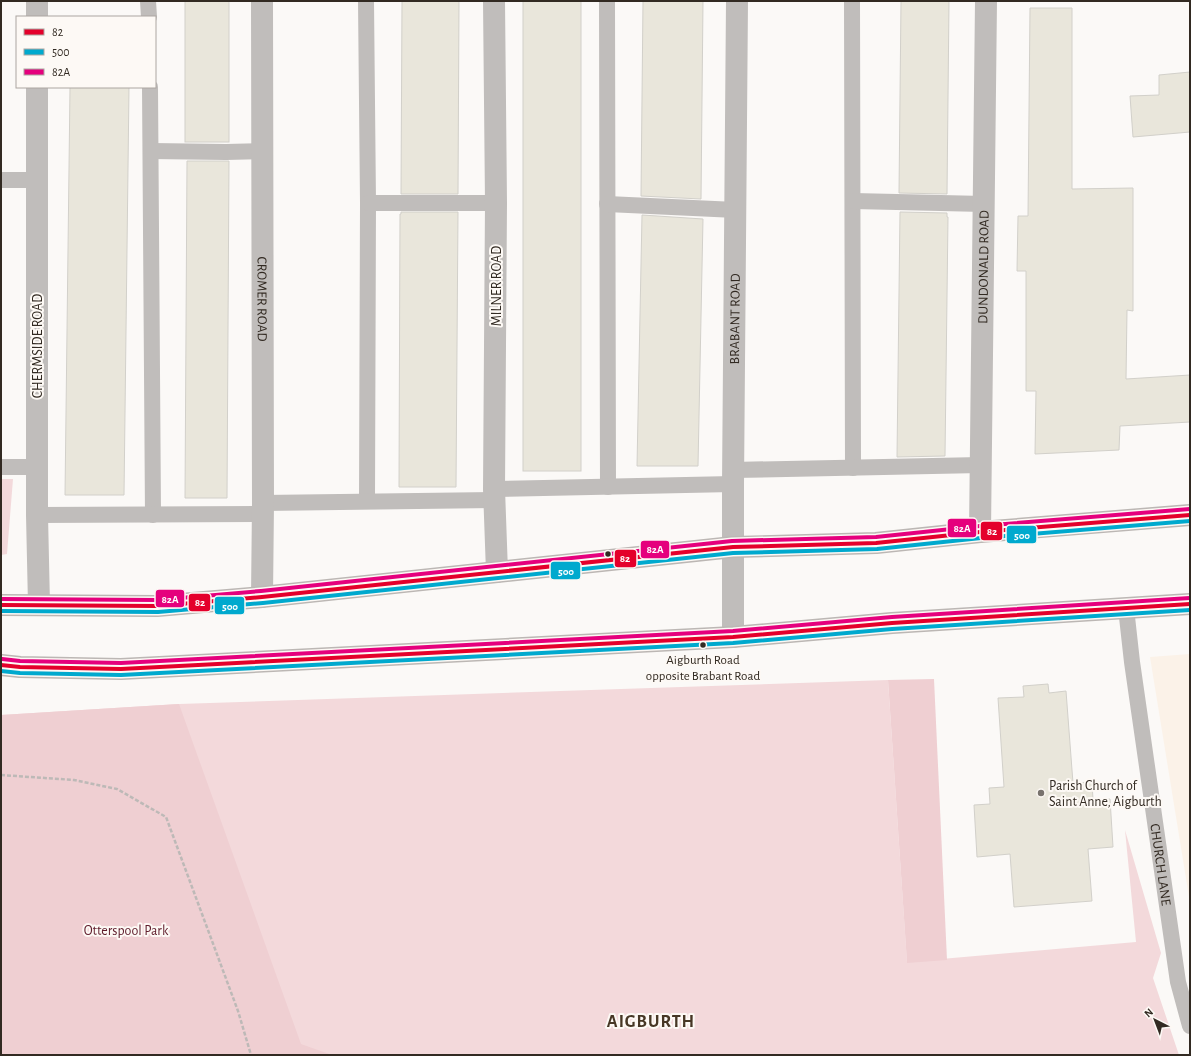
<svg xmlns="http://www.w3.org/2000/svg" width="1191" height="1056" font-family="'Alegreya Sans',sans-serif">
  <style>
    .built { fill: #fbf2e8 }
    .green { fill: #f3d9db }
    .forest { fill: #efcfd2 }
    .building { fill: #e9e6db; stroke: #d2d0ca }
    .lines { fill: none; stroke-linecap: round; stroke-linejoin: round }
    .path { stroke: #bdb9b7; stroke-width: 2.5; stroke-dasharray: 4 2; stroke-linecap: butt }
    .service { stroke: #c0bdbb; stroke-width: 16 }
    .minor { stroke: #c0bdbb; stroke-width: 22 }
    .trunk { stroke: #bcb7b4; stroke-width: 22 }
    .bus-1-casing { stroke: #fdf9f5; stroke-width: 7 }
    .bus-2-casing { stroke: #fdf9f5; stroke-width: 7 }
    .bus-3-casing { stroke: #fdf9f5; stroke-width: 7 }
    .bus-1 { stroke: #e4002b; stroke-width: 4 }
    .bus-2 { stroke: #00a9ce; stroke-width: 4 }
    .bus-3 { stroke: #e5007d; stroke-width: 4 }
    .bus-dot { fill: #322a22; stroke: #fdf9f5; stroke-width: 1.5 }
    .poi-dot { fill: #78726d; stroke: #fdf9f5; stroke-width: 1.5 }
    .labels { text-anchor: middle; stroke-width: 4; stroke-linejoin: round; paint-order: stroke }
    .bus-label { font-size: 13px; fill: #322a22; stroke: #fdf9f5 }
    .street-label { font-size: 14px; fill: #322a22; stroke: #fdf9f5 }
    .poi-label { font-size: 14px; fill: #322a22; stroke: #fdf9f5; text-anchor: start }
    .park-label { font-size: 14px; fill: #5f1c2b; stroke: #fdf9f5 }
    .district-label { font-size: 18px; font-weight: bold; letter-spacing: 1px; fill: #473725; stroke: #fdf9f5 }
    .line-badge { stroke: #fdf9f5; stroke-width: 1.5 }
    .badge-label { font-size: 11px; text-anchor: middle; font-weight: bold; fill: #fff }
  </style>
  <rect width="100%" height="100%" fill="#fbf9f7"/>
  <polygon class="built" points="1190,654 1190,903 1150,657"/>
  <g class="green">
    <polygon points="1,479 13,479 7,554 1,555"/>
    <polygon points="888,680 907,962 1136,942 1125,830 1161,953 1153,978 1179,1055 1,1055 1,715 179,704"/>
  </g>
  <g class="forest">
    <polygon points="934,679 947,960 907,963 888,680"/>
    <polygon points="179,704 301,1044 332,1055 1,1055 1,715"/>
  </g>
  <g class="building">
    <rect x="185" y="1" width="44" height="141"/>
    <polygon points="402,1 459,1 458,194 401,194"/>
    <rect x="523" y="1" width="58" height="470"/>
    <polygon points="643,1 703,1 701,199 641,196"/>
    <polygon points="901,1 949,1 947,194 899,193"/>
    <polygon points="1030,8 1072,8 1072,189 1133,188 1133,311 1127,310 1126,379 1190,375 1190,422 1120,426 1119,450 1035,454 1036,391 1026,391 1026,271 1017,271 1018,216 1028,216"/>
    <polygon points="1190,72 1190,132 1133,137 1130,96 1159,95 1159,75"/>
    <polygon points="70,87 129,87 124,495 65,495"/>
    <polygon points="187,161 229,161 227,498 185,498"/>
    <polygon points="401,212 458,212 456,487 399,487 400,214 401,214"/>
    <polygon points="900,212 947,213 947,217 948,217 945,456 897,457"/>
    <polygon points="642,215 703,219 698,466 637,466"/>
    <polygon points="1048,684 1049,693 1066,691 1073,783 1092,782 1093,800 1110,799 1113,847 1088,849 1092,901 1014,907 1010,854 977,857 974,805 990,804 989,788 1004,787 998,698 1024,697 1023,686"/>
  </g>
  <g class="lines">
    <polyline class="path" points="1,775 74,780 117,789 166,817 238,1011 251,1055"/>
    <g class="service">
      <polyline points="148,1 149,17"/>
      <polyline points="366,1 368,203 367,501"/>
      <polyline points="607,1 608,487"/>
      <polyline points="852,1 853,468"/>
      <polyline points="150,87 153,515"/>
      <polyline points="151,151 226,152 262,151"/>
      <polyline points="1,180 37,180"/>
      <polyline points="853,201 984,204"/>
      <polyline points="368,203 496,203"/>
      <polyline points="607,204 736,210"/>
      <polyline points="1,467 37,467"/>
      <polyline points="733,470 981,465"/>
      <polyline points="494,489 733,484"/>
      <polyline points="263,503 494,500"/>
      <polyline points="37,515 263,514"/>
      <path id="s1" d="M1126,608L1132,662L1178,982L1190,1026"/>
    </g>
    <g class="minor">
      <path id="s2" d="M262,1L263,503L262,597"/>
      <polyline points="494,1 496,203 494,489 497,572"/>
      <polyline points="37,17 37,1"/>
      <polyline points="37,87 37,515 39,605"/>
      <path id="s3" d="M980,532L986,1"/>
      <path id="s4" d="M733,637V484L737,1"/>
    </g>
    <g class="trunk">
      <polyline points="1,605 157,606 262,597 733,547 876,543 980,532 1190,515"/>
      <polyline points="1,665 20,667 121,669 733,637 892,623 1190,604"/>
    </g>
    <defs>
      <g id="bus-1">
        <polyline points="1,605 157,606 262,597 733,547 876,543 980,532 1190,515"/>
        <polyline points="1,665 20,667 121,669 733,637 892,623 1190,604"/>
      </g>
      <g id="bus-2">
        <polyline points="1,611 158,612 263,603 733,553 877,549 981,538 1190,521"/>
        <polyline points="1,671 20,673 121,675 733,643 892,629 1190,610"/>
      </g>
      <g id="bus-3">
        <polyline points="1,599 157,600 261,591 732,541 876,537 980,526 1190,509"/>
        <polyline points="2,659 20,661 121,663 733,631 892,617 1190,598"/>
      </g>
    </defs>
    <use href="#bus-1" class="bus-1-casing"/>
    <use href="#bus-2" class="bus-2-casing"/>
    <use href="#bus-3" class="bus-3-casing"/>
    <use href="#bus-1" class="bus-1"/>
    <use href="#bus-2" class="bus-2"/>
    <use href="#bus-3" class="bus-3"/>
  </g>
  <g class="bus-dot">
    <circle cx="608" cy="554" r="3.5"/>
    <circle cx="703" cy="645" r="3.5"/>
  </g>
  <circle class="poi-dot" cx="1041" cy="793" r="4"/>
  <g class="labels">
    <g class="bus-label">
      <text x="703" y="664">Aigburth Road<tspan x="703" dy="16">opposite Brabant Road</tspan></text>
    </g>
    <g class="street-label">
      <text dy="5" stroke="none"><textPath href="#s3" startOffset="265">DUNDONALD ROAD</textPath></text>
      <text transform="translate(496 286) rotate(-90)" y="5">MILNER ROAD</text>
      <text dy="5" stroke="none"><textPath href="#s2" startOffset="298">CROMER ROAD</textPath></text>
      <text dy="5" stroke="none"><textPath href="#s4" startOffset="318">BRABANT ROAD</textPath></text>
      <text transform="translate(37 346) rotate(-90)" y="5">CHERMSIDE ROAD</text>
      <text dy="5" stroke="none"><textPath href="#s1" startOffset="259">CHURCH LANE</textPath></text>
    </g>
    <g class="poi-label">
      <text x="1049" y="790">Parish Church of<tspan x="1049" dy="16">Saint Anne, Aigburth</tspan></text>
    </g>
    <g class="park-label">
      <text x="126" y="935">Otterspool Park</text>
    </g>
    <g class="district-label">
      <text x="651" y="1027">AIGBURTH</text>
    </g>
  </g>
  <g class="line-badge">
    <rect x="947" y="518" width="30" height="20" rx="4" fill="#e5007d"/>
    <rect x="980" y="521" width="23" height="20" rx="4" fill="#e4002b"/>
    <rect x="1006" y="525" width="31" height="19" rx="4" fill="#00a9ce"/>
    <rect x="640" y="540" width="30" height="19" rx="4" fill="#e5007d"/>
    <rect x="614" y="549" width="23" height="19" rx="4" fill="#e4002b"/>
    <rect x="550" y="561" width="31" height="19" rx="4" fill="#00a9ce"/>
    <rect x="155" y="589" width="30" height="19" rx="4" fill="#e5007d"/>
    <rect x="188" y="593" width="23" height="19" rx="4" fill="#e4002b"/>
    <rect x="214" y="596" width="31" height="19" rx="4" fill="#00a9ce"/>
  </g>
  <g class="badge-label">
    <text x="962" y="532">82A</text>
    <text x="992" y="535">82</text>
    <text x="1022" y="539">500</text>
    <text x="655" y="553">82A</text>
    <text x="625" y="562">82</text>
    <text x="566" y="575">500</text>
    <text x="170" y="603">82A</text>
    <text x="200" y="606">82</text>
    <text x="230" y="610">500</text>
  </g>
  <rect width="1191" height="1056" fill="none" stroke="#322a22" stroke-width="4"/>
  <rect x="16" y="16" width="140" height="72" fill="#fdf9f5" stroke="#aca6a1"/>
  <rect x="24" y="29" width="20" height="6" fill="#e4002b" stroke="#aca6a1"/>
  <text x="52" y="36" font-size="12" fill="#322a22">82</text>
  <rect x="24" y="49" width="20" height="6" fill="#00a9ce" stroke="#aca6a1"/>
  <text x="52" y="56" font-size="12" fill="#322a22">500</text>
  <rect x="24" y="69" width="20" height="6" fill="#e5007d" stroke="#aca6a1"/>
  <text x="52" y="76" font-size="12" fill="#322a22">82A</text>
  <g transform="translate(1155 1020) rotate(318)" stroke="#fdf9f5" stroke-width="3" paint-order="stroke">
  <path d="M0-3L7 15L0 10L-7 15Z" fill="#322a22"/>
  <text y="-6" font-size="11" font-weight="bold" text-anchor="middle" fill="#322a22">N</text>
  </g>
</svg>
